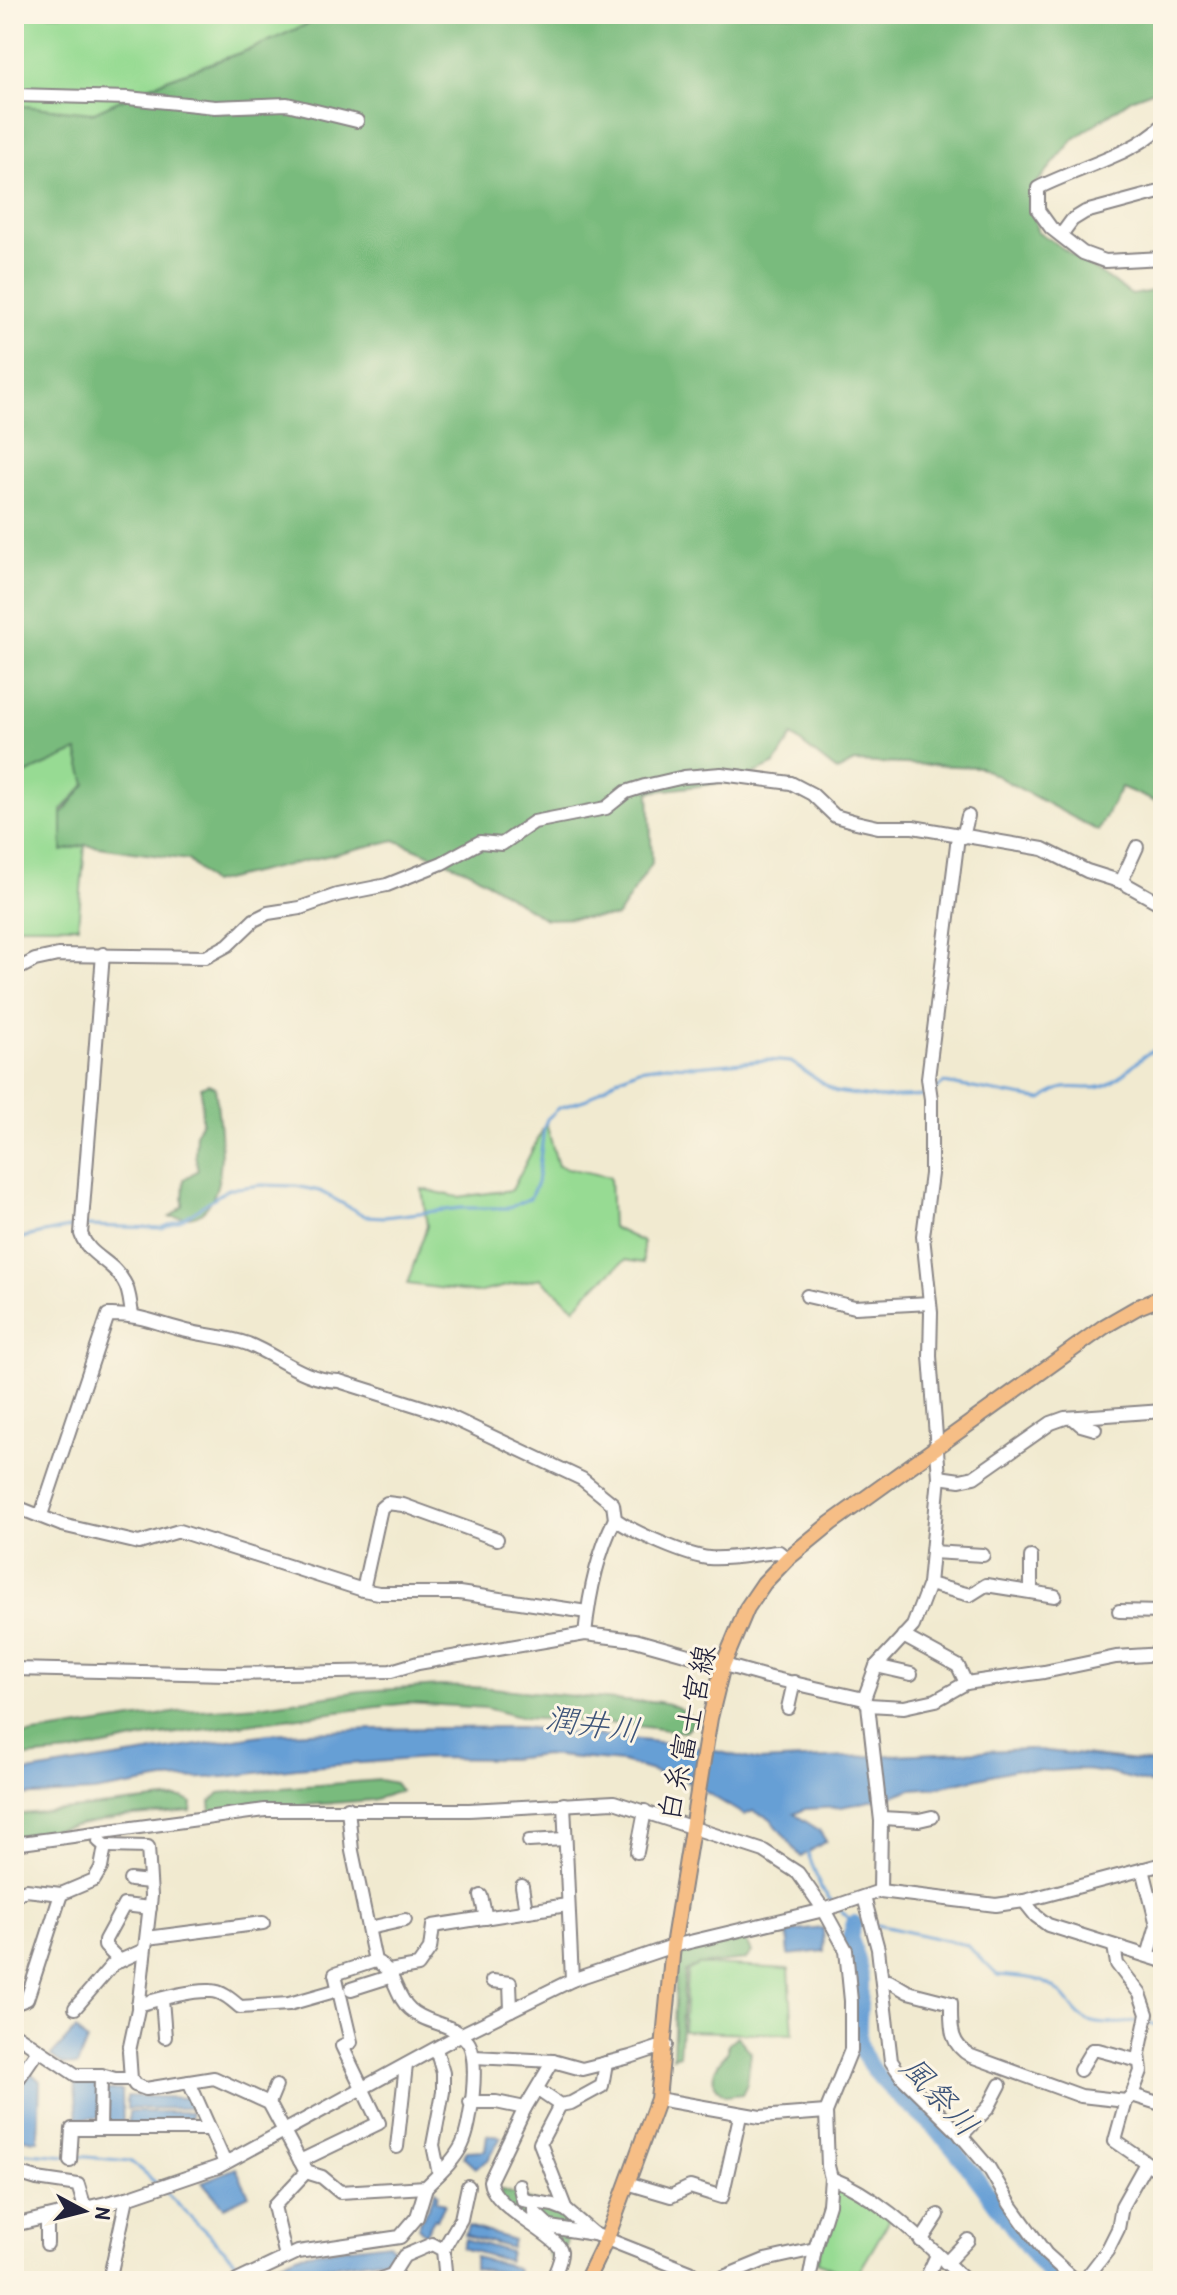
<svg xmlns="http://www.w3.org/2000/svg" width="1177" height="2295" font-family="'Patrick Hand','Klee One',sans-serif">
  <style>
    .green { fill: #97db93; stroke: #5c7e67; stroke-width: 2 }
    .forest { fill: #79bb7d; stroke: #4e6e5c; stroke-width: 2 }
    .water { fill: #669fd5; stroke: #446088; stroke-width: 2 }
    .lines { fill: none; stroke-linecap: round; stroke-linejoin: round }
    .stream { stroke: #669fd5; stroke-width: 3 }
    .river { stroke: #669fd5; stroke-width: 16 }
    .minor-casing { stroke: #8a8686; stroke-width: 16 }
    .major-casing { stroke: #8a8686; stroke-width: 18 }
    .minor { stroke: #fff; stroke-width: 12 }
    .major { stroke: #f6be86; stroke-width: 14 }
    .labels { text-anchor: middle; stroke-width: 6; stroke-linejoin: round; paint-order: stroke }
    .street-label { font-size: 30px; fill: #22223b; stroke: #fcf5e5 }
    .water-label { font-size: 32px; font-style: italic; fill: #3d5479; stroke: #fcf5e5 }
  </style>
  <rect width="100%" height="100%" fill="#fcf5e5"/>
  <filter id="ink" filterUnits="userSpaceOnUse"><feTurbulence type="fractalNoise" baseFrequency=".0125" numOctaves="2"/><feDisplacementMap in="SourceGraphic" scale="16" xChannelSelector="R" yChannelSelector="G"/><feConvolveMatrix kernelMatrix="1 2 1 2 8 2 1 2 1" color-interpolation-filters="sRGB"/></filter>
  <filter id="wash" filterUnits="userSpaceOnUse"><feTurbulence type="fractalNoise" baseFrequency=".006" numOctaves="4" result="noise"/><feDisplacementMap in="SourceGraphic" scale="32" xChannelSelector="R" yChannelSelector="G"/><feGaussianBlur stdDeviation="1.8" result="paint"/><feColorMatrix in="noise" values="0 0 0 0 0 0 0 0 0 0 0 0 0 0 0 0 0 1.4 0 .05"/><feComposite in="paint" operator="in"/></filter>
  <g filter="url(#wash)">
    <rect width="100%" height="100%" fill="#f1ead0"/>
    <g class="green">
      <polygon points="14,14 622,14 251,49 167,79 92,114 14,105"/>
      <polygon points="77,750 86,784 62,810 62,850 85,845 78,926 15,926 14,779"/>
      <polygon points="546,1123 558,1166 610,1177 612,1227 643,1242 643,1263 625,1260 587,1293 575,1308 540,1278 477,1293 407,1284 427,1226 422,1189 458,1197 512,1190"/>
      <polygon points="688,1964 789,1969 793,2034 683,2031"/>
      <polygon points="836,2189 852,2190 890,2219 855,2279 817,2262"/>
    </g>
    <g class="forest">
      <polygon points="330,14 1163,14 1163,87 1133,98 1074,139 1030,191 1037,231 1132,295 1163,289 1163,805 1121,787 1098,831 980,767 854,762 837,771 792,736 775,764 738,781 649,792 652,863 617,917 545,919 471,872 395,840 211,883 188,860 85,845 62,851 62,814 86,784 77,751 14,779 14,105 92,113 167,79 251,49"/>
      <path d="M208,1084L215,1087C219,1120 231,1187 202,1212C194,1219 180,1217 170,1217L183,1206L184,1179L198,1170L195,1154L196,1132L202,1122L201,1087Z"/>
      <path d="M441,1686L492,1688L635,1702C656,1699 681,1703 694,1721L684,1732L621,1724L523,1718L486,1708L408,1703L154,1736L70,1753L14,1758V1737L185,1711L258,1706L362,1691Z"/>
      <polygon points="380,1780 395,1783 401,1791 372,1800 211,1812 210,1802 219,1793"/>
      <polygon points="175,1798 183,1798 192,1803 191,1811 122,1817 14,1837 14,1815"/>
      <polygon points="745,1938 752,1952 745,1960 698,1965 685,1972 679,2055 673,2057 677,1950"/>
      <path d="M737,2036L751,2052L747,2084L742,2094L726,2096C704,2082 715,2066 728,2051V2044Z"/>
      <polygon points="501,2189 563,2213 568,2235 558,2281 538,2226 500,2207"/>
    </g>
    <g class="water">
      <polygon points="521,1727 694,1746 759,1761 1029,1749 1163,1764 1163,1787 1108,1773 1077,1769 1051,1771 1017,1769 939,1787 911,1789 890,1797 841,1807 805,1809 794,1814 819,1830 826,1841 801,1857 770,1818 753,1811 744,1815 689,1782 622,1762 545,1755 509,1759 426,1758 296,1768 224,1777 164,1780 94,1792 14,1796 14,1774 268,1734 374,1729"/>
      <polygon points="823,1928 824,1951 789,1955 787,1932"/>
      <polygon points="75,2030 87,2041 77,2066 63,2064 51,2056"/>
      <polygon points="31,2073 40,2081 38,2140 14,2138 14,2096"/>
      <polygon points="80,2078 98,2078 99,2118 78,2118 75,2085"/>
      <polygon points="106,2090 122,2090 123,2126 110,2125 105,2121"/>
      <polygon points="127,2096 191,2098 191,2108 127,2109"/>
      <polygon points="129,2112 191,2112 191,2120 170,2121 170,2125 128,2126"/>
      <polygon points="487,2135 501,2137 488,2160 475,2168 463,2157 467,2151 485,2150"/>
      <polygon points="236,2168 249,2195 224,2207 202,2182"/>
      <polygon points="436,2190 439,2193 436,2200 445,2204 437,2220 434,2219 425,2234 418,2227"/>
      <polygon points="468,2226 513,2240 511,2248 465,2235"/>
      <polygon points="465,2239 510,2252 508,2261 462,2248"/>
      <polygon points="389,2243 397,2257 307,2269 272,2281 237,2281 299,2254"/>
      <polygon points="474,2257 504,2264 518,2270 517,2274 503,2273 518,2276 517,2281 500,2281 501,2272 474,2268"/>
    </g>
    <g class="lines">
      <g class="stream">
        <path d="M933,1092L944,1083L1042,1100C1048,1096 1056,1089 1064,1088C1078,1086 1093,1091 1107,1085C1129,1074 1140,1052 1163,1047"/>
        <polyline points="85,1226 162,1228 181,1220 228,1189 262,1185 296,1186 320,1191 365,1216 385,1217 461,1208 509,1208 530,1198 537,1183 544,1128 547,1119 559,1108 587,1099 618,1078 639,1069 666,1065 695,1066 767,1060 791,1062 836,1092 878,1098 927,1096"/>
        <polyline points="14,1243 25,1237 78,1226"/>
        <polyline points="807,1851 821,1888 834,1904"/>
        <polyline points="839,1909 854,1923 866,1923"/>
        <path d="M877,1925L967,1945L997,1975C1026,1978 1043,1974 1065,1998C1072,2006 1076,2015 1086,2020C1103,2027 1124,2022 1142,2022"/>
        <polyline points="1149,2023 1163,2027"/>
        <polyline points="14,2152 68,2156"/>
        <polyline points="76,2156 130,2161 156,2183"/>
        <polyline points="164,2191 247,2272"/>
      </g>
      <path class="river" d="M854,1923L850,1937C857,1953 861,1967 861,1984C861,2007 854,2037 865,2057C883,2089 918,2110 942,2136C984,2182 1014,2235 1055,2281"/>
    </g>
  </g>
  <g filter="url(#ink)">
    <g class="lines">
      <defs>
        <g id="minor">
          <polyline points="14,95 128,98 215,107 287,104 357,121"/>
          <path d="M1163,125C1133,155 1077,168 1038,188V210L1051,228L1083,253L1105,261L1163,258"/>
          <polyline points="1061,235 1072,220 1085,212 1163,191"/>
          <polyline points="963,837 968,816"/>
          <polyline points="1121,882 1137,847"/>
          <path d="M103,954L81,1234C89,1257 112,1260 124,1282C130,1291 130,1304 132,1314"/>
          <polyline points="14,971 35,960 58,955 206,957 228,945 254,920 268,913 300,908 337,895 387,885 442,863 480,842 502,844 534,822 606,808 626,792 645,786 684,777 721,774 791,783 812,794 835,816 856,822 878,827 913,827 1043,849 1087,871 1122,882 1163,905"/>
          <polyline points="807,1296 855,1307 930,1303"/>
          <polyline points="1073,1418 1081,1425 1095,1429"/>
          <polyline points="939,1477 960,1480 974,1477 1051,1423 1065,1418 1163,1411"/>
          <polyline points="14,1506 62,1525 139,1543 179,1531 363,1590 379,1593 459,1593 587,1612"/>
          <path d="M41,1515L108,1315C140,1314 158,1324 187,1331C207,1336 229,1337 248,1344C280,1357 303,1380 339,1381L444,1414L582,1479L613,1504L615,1519C633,1532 687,1556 709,1558C731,1560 757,1553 779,1552L787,1559"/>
          <polyline points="932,1552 983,1555"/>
          <polyline points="1031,1557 1031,1592"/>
          <polyline points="929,1584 970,1595 986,1585 1055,1596"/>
          <polyline points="363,1590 381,1508 387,1503 403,1505 497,1539"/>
          <polyline points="1119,1611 1163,1612"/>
          <path d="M585,1634C589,1595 597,1554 615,1519"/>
          <polyline points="903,1636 958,1666 966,1683"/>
          <polyline points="876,1666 911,1674"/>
          <polyline points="14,1669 227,1674 391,1671 418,1663 585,1634 635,1640 767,1677 864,1699"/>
          <polyline points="868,1705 904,1707 936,1700 966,1683 1044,1672 1116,1657 1163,1654"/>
          <polyline points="788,1708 794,1682"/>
          <polyline points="564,1804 572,1980"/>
          <polyline points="881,1818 919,1820 932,1817"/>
          <polyline points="529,1841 564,1839"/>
          <polyline points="14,1844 265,1810 469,1810 614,1802 764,1851 798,1873 824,1910 846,1950 851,2001 851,2050 826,2112 828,2166 831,2178 829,2204 815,2249 809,2281"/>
          <path d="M105,1846L148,1847L151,1896L138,2009L129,2051L131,2079L135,2085L146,2089L214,2078L269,2103L306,2172L322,2177L340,2192L426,2187C439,2174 454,2161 462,2145C471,2126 480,2059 468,2042C453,2022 427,2025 410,2009C394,1995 396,1970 375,1961L352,1851L348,1808"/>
          <polyline points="637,1852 645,1811"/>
          <polyline points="1143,1869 1157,1925 1148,1956"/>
          <polyline points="130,1880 150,1882"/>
          <polyline points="522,1886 526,1911"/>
          <polyline points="880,1891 881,1821 868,1705 864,1699 876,1666 913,1626 929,1584 939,1477 930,1356 931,1312 923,1236 931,1174 931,1099 928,1078 958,836"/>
          <polyline points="14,1896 26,1890 61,1894 94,1880 101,1868 105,1846 99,1841"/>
          <polyline points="481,1896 486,1918"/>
          <polyline points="864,1897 878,1949 891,2061 902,2077 958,2132 989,2168 1010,2204 1046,2254 1076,2281"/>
          <polyline points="1024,1901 1036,1916 1048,1925 1163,1961"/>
          <polyline points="369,1928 405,1920"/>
          <polyline points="147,1938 263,1923"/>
          <polyline points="120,1961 105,1946 105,1940 124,1905 150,1908"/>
          <polyline points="389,1971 418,1966 430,1949 433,1926 567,1905"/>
          <polyline points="492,1981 510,1983 511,2010"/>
          <path d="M883,1982L889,1981L908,1992L951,2003C951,2026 949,2044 971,2056L1081,2096L1126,2101L1132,2095L1141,2071L1139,2054L1147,2014L1140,1994L1117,1964L1114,1946"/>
          <polyline points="351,1989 392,1976"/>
          <polyline points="162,1999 165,2037"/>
          <polyline points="14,2004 27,1999 61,1894"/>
          <path d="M138,2005C158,1999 191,1990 211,1991C222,1991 232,2000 240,2007L289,2004L338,1990"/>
          <polyline points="75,2008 113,1964 144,1950"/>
          <polyline points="14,2033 76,2075 101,2075"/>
          <polyline points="436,2049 443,2073 443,2092 433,2145 439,2174"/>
          <polyline points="474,2057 553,2061 582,2069 630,2057 666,2045"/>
          <polyline points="1080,2070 1092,2050 1098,2050 1139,2061"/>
          <polyline points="189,2082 225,2163"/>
          <polyline points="14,2085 38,2050"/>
          <polyline points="538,2090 560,2105 571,2103 602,2086 606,2063"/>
          <polyline points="1132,2095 1161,2104"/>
          <polyline points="658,2099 760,2117 826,2112"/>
          <polyline points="1126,2101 1115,2141 1163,2174"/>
          <polyline points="470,2102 496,2102 525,2108"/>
          <polyline points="269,2103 276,2086"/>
          <polyline points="560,2105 540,2143 566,2210 594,2234 690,2272 701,2281"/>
          <polyline points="100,2129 101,2075 115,2079 131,2079"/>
          <polyline points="961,2136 988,2108 1000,2085"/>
          <polyline points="397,2147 406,2065"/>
          <polyline points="70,2161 72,2129 210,2129"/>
          <polyline points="300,2161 379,2123 342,2046 351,2042 335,1974 375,1961"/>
          <polyline points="14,2172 37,2179 78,2185 85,2208"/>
          <path d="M831,2178C883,2198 925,2244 966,2281"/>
          <polyline points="627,2183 671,2196 690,2187 722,2197 740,2116"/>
          <polyline points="519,2185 523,2200 553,2205 566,2210"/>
          <polyline points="534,2203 534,2212 550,2227 594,2234"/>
          <polyline points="14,2225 127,2198 218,2167 460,2035 572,1980 673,1946 824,1910 880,1891 996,1905 1024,1901 1163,1864"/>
          <polyline points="921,2241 938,2215"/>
          <polyline points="47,2244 47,2217"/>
          <polyline points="443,2250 461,2219 468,2186"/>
          <polyline points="286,2257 274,2206 306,2172"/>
          <polyline points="946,2263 968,2240"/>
          <polyline points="14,2274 16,2281"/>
          <polyline points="109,2281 127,2198"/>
          <polyline points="237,2281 298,2252 400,2237 417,2217 426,2187"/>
          <polyline points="375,2281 392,2275 404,2256 432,2244 443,2250 446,2281"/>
          <path d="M552,2281C555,2272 562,2260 561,2251C558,2235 492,2208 490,2181L525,2108L553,2061"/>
          <polyline points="714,2281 765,2260 815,2249"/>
          <polyline points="925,2281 937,2255"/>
          <polyline points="1084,2281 1107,2251 1118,2229 1122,2206 1146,2163"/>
        </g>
        <polyline id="major" points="586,2281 607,2238 658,2099 673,1946 710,1718 723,1665 747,1608 764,1583 787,1559 831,1523 1105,1326 1138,1307 1163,1297"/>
      </defs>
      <use href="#minor" class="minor-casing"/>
      <use href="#major" class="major-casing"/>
      <use href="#minor" class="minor"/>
      <use href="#major" class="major"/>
    </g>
  </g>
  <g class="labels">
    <g class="street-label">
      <text transform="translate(687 1733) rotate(-78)" y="10">白糸富士宮線</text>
    </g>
    <g class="water-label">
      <text transform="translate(593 1724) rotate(8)" y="11">潤井川</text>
      <text transform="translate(940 2096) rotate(47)" y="11">風祭川</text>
    </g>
  </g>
  <rect width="1177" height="2295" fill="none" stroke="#fcf5e5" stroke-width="48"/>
  <g transform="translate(84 2211) rotate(97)" stroke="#fcf5e5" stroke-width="6" paint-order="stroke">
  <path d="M0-6L14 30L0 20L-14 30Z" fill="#22223b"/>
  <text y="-12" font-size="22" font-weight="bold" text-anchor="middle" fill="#22223b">N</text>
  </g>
</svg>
